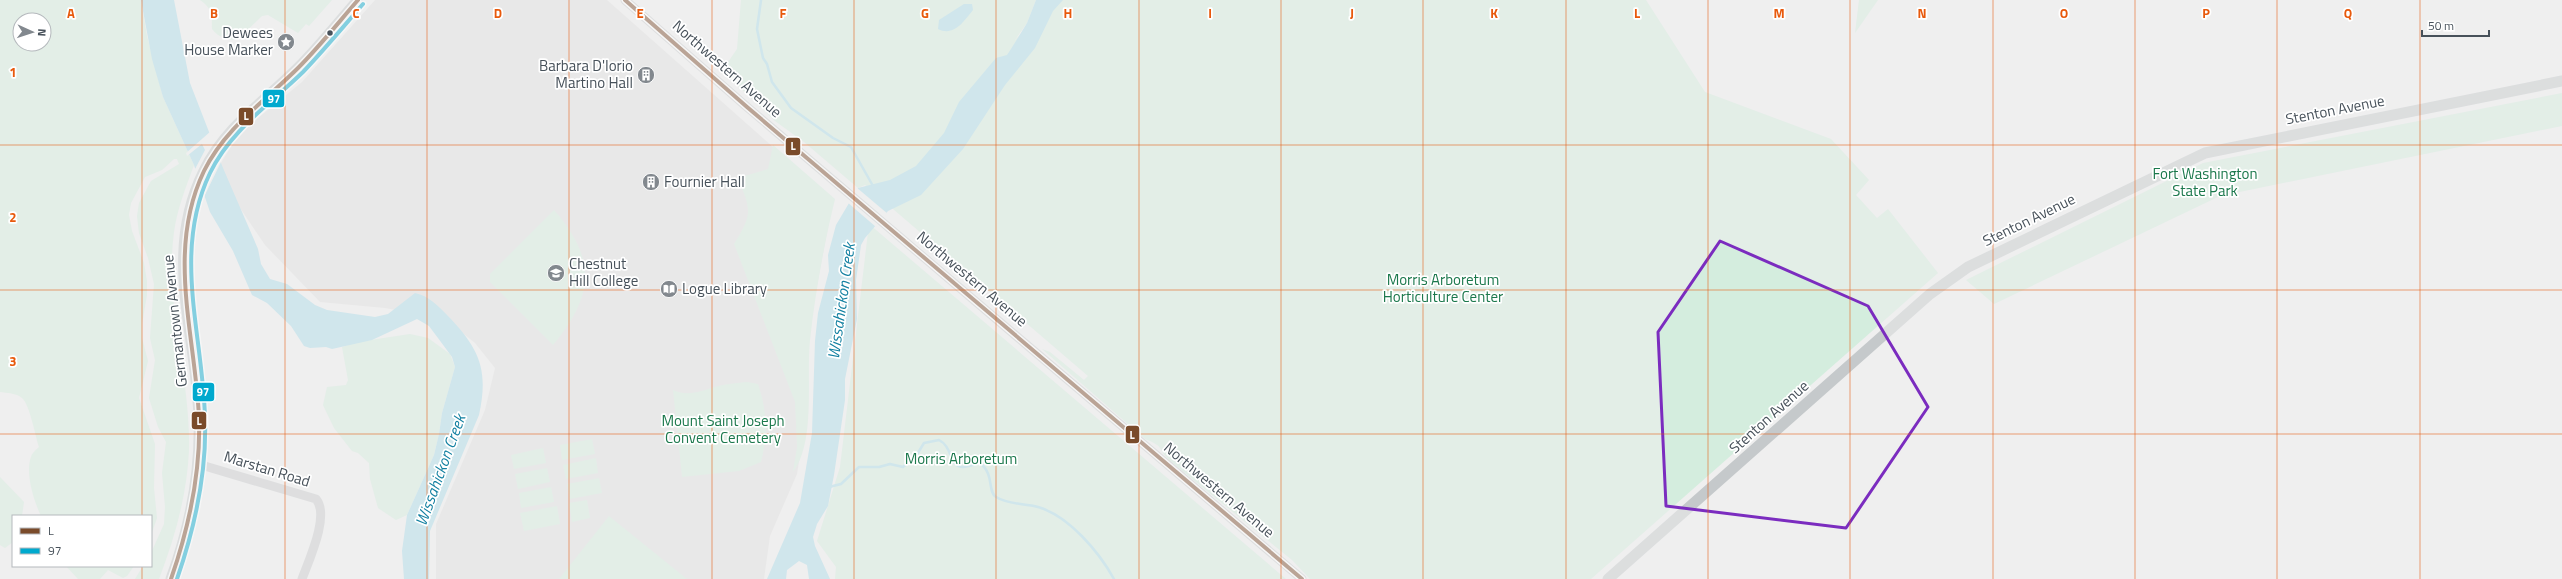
<svg xmlns="http://www.w3.org/2000/svg" width="2562" height="579" font-family="'Titillium Web',sans-serif">
  <style>
    .education { fill: #e1e0e0 }
    .green { fill: #d4edde; fill-rule: evenodd }
    .water { fill: #aadbe9 }
    .pier { fill: #efefef }
    .lines { fill: none; stroke-linecap: round; stroke-linejoin: round }
    .stream { stroke: #aadbe9; stroke-width: 2.5 }
    .minor { stroke: #c9cbcd; stroke-width: 9 }
    .major { stroke: #c5c9cb; stroke-width: 11 }
    .bus-1-casing { stroke: #fff; stroke-width: 7 }
    .bus-2-casing { stroke: #fff; stroke-width: 7 }
    .bus-1 { stroke: #7a4b2a; stroke-width: 4 }
    .bus-2 { stroke: #00a9ce; stroke-width: 4 }
    .marked { fill: none; stroke: #7b2cbf; stroke-width: 3; stroke-linejoin: round }
    .grid { fill: none; stroke: #e8590c; stroke-width: 1; stroke-opacity: 0.55 }
    .bus-dot { fill: #47515a; stroke: #fff; stroke-width: 1.5 }
    .labels { text-anchor: middle; stroke-width: 3.5; stroke-linejoin: round; paint-order: stroke }
    .poi-label { font-size: 15px; fill: #47515a; stroke: #fff; text-anchor: start }
    .street-label { font-size: 15px; fill: #47515a; stroke: #fff }
    .park-label { font-size: 15px; fill: #1b784c; stroke: #fff }
    .water-label { font-size: 16px; font-style: italic; fill: #1380a1; stroke: #fff }
    .grid-label { font-size: 13px; text-anchor: middle; font-weight: bold; fill: #e8590c; stroke: #fff; stroke-width: 3.5; stroke-linejoin: round; paint-order: stroke }
    .line-badge { stroke: #fff; stroke-width: 1.5 }
    .badge-label { font-size: 11px; text-anchor: middle; font-weight: bold; fill: #fff }
  </style>
  <rect width="100%" height="100%" fill="#efefef"/>
  <polygon class="education" points="375,0 607,0 833,200 807,339 802,443 797,474 770,536 764,579 436,579 436,524 485,410 495,368 475,343 445,319 385,308 320,302 265,245 236,202 219,166 232,145 252,123 302,82"/>
  <g class="green">
    <path d="M0,0H141L147,36L163,97L194,165C186,187 177,209 174,232C164,304 191,377 189,450C187,495 175,537 159,579H135L143,566H151V553L164,524L165,507L162,473L166,442L158,427L149,398L155,360L150,338L154,284L148,258L139,233L137,216L139,203L151,181L179,164L177,159H174L162,170L145,177L131,203L129,215L132,231L144,263L147,281V295L142,324V338L148,361L139,398L155,444L154,488L157,518L151,535V516H41C34,501 25,473 31,457C32,453 37,449 39,447C35,435 30,405 22,398C16,393 7,393 0,392ZM20,20H44V44H20Z"/>
    <path d="M200,0H332L309,26L306,24L298,33L268,15L262,16L237,40C227,39 219,38 212,29C212,15 212,8 200,0Z"/>
    <path d="M741,0H1036L1027,23L1015,40L1051,0H1646L1705,92L1831,139L1869,180L1856,195L1877,218L1888,209L1938,273L1591,579H1310L1292,560L1170,461C1157,449 1166,447 1145,439L1042,349L1050,352L1084,380L1088,376L865,185L858,188L804,142L775,121L731,79L724,68L737,49Z"/>
    <polygon points="1859,0 1878,0 1855,33"/>
    <polygon points="2562,93 2562,126 2220,196 1994,304 1966,280 2203,163"/>
    <path d="M773,145L835,199C824,244 815,294 810,340C806,377 816,442 793,472L797,447L795,402L734,244C753,213 751,211 738,178L768,169Z"/>
    <path d="M554,210C598,260 593,297 553,345L490,282V274Z"/>
    <polygon points="869,224 1286,579 835,579 836,567 817,541 840,467"/>
    <polygon points="410,334 428,338 450,354 455,367 442,413 439,434 434,455 407,515 396,520 378,508 370,479 369,463 358,453 352,451 334,428 323,405 327,387 346,385 348,380 342,347 357,342"/>
    <path d="M747,382L758,384C767,410 768,435 761,462L739,471L682,477L673,390C688,397 701,391 715,387C725,384 737,383 747,382Z"/>
    <polygon points="592,439 595,454 562,460 560,445"/>
    <polygon points="543,448 546,463 514,469 511,455"/>
    <polygon points="596,458 598,473 566,479 563,465"/>
    <polygon points="547,468 550,482 518,489 515,474"/>
    <polygon points="0,477 24,502 22,516 13,516 13,542 5,548 0,545"/>
    <polygon points="599,478 602,493 570,499 567,484"/>
    <polygon points="551,487 554,502 521,508 519,493"/>
    <polygon points="587,500 590,518 572,522 569,503"/>
    <polygon points="557,506 560,524 524,531 520,513"/>
    <polygon points="609,516 687,579 559,579"/>
    <polygon points="66,566 134,566 127,576 123,578 108,570 100,579 78,579"/>
  </g>
  <g class="water">
    <path d="M141,0H174L190,83L223,168L258,249L261,264L270,279L287,284L315,305L327,310L375,317L388,314L415,293C429,296 437,305 447,315C479,348 489,369 479,415L430,531L429,579H404L402,551L407,515L434,455L439,434L442,413L455,367L452,357L438,338L429,326L417,319L372,340L332,349L326,347L310,348L304,346L291,326L267,303L252,295L233,251L210,212L194,165L163,97L152,59Z"/>
    <polygon points="1036,0 1063,0 1053,11 1035,48 1005,85 963,149 921,195 888,211 865,238 861,245 856,280 857,319 845,379 845,400 834,475 828,506 817,524 813,537 815,546 830,579 809,579 807,565 799,561 787,570 786,579 767,579 800,503 812,433 815,341 818,313 829,271 828,255 836,225 858,188 890,180 916,166 944,133 959,102 996,58 1007,55 1011,49 1027,23"/>
    <path d="M964,4H972L973,10C964,21 954,37 938,29L939,20Z"/>
  </g>
  <g class="pier">
    <polygon points="211,131 222,160 203,199 194,171 205,150 202,144 187,156 186,153"/>
    <polygon points="856,187 888,214 876,227 847,202"/>
  </g>
  <g class="lines">
    <g class="stream">
      <polyline points="761,0 757,29 763,58 767,64 772,82 791,108 833,138 851,147 873,186"/>
      <path d="M829,487L841,484L859,467H879L890,464L903,467L916,456L924,443L939,440C953,447 949,467 963,467C969,467 974,464 980,463C995,475 987,491 996,497C1009,505 1024,503 1038,507C1069,516 1099,552 1114,579"/>
    </g>
    <g class="minor">
      <polyline points="625,0 747,107 1302,579"/>
      <path d="M198,464L316,499C330,515 309,560 302,579"/>
    </g>
    <g class="major">
      <path d="M171,579C190,527 201,473 199,417C196,331 163,253 204,171C225,127 264,102 298,68C319,47 338,23 358,0"/>
      <polyline points="1608,579 1930,294 1968,267 2205,153 2562,81"/>
    </g>
    <defs>
      <g id="bus-1">
        <polyline points="625,0 747,107 1302,579"/>
        <path d="M171,579C189,527 201,472 199,417C195,334 166,250 204,171C225,128 265,101 298,68C319,47 338,23 358,0"/>
      </g>
      <path id="bus-2" d="M177,579C195,527 207,473 205,418C203,335 172,252 210,173C230,131 270,104 303,72C324,50 343,27 363,4"/>
    </defs>
    <use href="#bus-1" class="bus-1-casing"/>
    <use href="#bus-2" class="bus-2-casing"/>
    <use href="#bus-1" class="bus-1"/>
    <use href="#bus-2" class="bus-2"/>
  </g>
  <path d="M0 0H2562V579H0ZM1720,241L1868,306L1928,407L1846,528L1666,506L1658,332Z" fill="#efefef" fill-opacity=".55" fill-rule="evenodd"/>
  <path class="marked" d="M1720,241L1868,306L1928,407L1846,528L1666,506L1658,332Z"/>
  <path class="grid" d="M142,0V516M285,0V579M427,0V579M569,0V579M712,0V579M854,0V579M996,0V579M1139,0V579M1281,0V579M1423,0V579M1566,0V579M1708,0V579M1850,0V579M1993,0V579M2135,0V579M2277,0V579M2420,0V579M0,145H2562M0,290H2562M0,434H2562M142,566V579"/>
  <defs>
    <symbol id="sight-disc" viewBox="-11 -11 22 22"><circle r="9.5" fill="#82888e" stroke="#fff"/><path d="M0-6L1.8-2.2L6-1.7L2.9 1.2L3.7 5.4L0 3.3L-3.7 5.4L-2.9 1.2L-6-1.7L-1.8-2.2Z" fill="#fff"/></symbol>
    <symbol id="building-disc" viewBox="-11 -11 22 22"><circle r="9.5" fill="#82888e" stroke="#fff"/><path d="M-4-6H4V6H1V3H-1V6H-4ZM-2.5-4.3h1.7v1.8h-1.7ZM.8-4.3h1.7v1.8H.8ZM-2.5-1h1.7V.8h-1.7ZM.8-1h1.7V.8H.8Z" fill="#fff"/></symbol>
    <symbol id="university-disc" viewBox="-11 -11 22 22"><circle r="9.5" fill="#82888e" stroke="#fff"/><path d="M0-5L7-2L0 1L-7-2ZM-4 1L0 2.5L4 1V4Q0 6-4 4Z" fill="#fff"/></symbol>
    <symbol id="library-disc" viewBox="-11 -11 22 22"><circle r="9.5" fill="#82888e" stroke="#fff"/><path d="M-6-4Q-3-5.5-.7-3.5V5Q-3 3-6 4ZM6-4Q3-5.5 .7-3.5V5Q3 3 6 4Z" fill="#fff"/></symbol>
  </defs>
  <g fill-rule="evenodd">
    <use href="#sight-disc" x="276" y="32" width="20" height="20"/>
    <use href="#building-disc" x="636" y="65" width="20" height="20"/>
    <use href="#building-disc" x="641" y="172" width="20" height="20"/>
    <use href="#university-disc" x="546" y="263" width="20" height="20"/>
    <use href="#library-disc" x="659" y="279" width="20" height="20"/>
  </g>
  <circle class="bus-dot" cx="330" cy="33" r="3.5"/>
  <g class="labels">
    <g class="poi-label">
      <text x="273" y="38" text-anchor="end">Dewees<tspan x="273" dy="17">House Marker</tspan></text>
      <text x="633" y="71" text-anchor="end">Barbara D'Iorio<tspan x="633" dy="17">Martino Hall</tspan></text>
      <text x="664" y="187">Fournier Hall</text>
      <text x="569" y="269">Chestnut<tspan x="569" dy="17">Hill College</tspan></text>
      <text x="682" y="294">Logue Library</text>
    </g>
    <g class="street-label">
      <text transform="translate(727 69) rotate(41)" y="5">Northwestern Avenue</text>
      <text transform="translate(2335 110) rotate(-11)" y="5">Stenton Avenue</text>
      <text transform="translate(2029 220) rotate(-26)" y="5">Stenton Avenue</text>
      <text transform="translate(972 279) rotate(40)" y="5">Northwestern Avenue</text>
      <text transform="translate(175 321) rotate(-96)" y="5">Germantown Avenue</text>
      <text transform="translate(1769 417) rotate(-42)" y="5">Stenton Avenue</text>
      <text transform="translate(267 469) rotate(17)" y="5">Marstan Road</text>
      <text transform="translate(1219 490) rotate(40)" y="5">Northwestern Avenue</text>
    </g>
    <g class="park-label">
      <text x="2205" y="179">Fort Washington<tspan x="2205" dy="17">State Park</tspan></text>
      <text x="1443" y="285">Morris Arboretum<tspan x="1443" dy="17">Horticulture Center</tspan></text>
      <text x="723" y="426">Mount Saint Joseph<tspan x="723" dy="17">Convent Cemetery</tspan></text>
      <text x="961" y="464">Morris Arboretum</text>
    </g>
    <g class="water-label">
      <text transform="translate(841 301) rotate(-82)" y="6">Wissahickon Creek</text>
      <text transform="translate(440 470) rotate(-70)" y="6">Wissahickon Creek</text>
    </g>
  </g>
  <g class="grid-label">
    <text x="71" y="18">A</text>
    <text x="214" y="18">B</text>
    <text x="356" y="18">C</text>
    <text x="498" y="18">D</text>
    <text x="640" y="18">E</text>
    <text x="783" y="18">F</text>
    <text x="925" y="18">G</text>
    <text x="1068" y="18">H</text>
    <text x="1210" y="18">I</text>
    <text x="1352" y="18">J</text>
    <text x="1494" y="18">K</text>
    <text x="1637" y="18">L</text>
    <text x="1779" y="18">M</text>
    <text x="1922" y="18">N</text>
    <text x="2064" y="18">O</text>
    <text x="2206" y="18">P</text>
    <text x="2348" y="18">Q</text>
    <text x="13" y="77">1</text>
    <text x="13" y="222">2</text>
    <text x="13" y="366">3</text>
  </g>
  <g class="line-badge">
    <rect x="262" y="89" width="23" height="19" rx="4" fill="#00a9ce"/>
    <rect x="238" y="107" width="16" height="19" rx="4" fill="#7a4b2a"/>
    <rect x="785" y="137" width="16" height="19" rx="4" fill="#7a4b2a"/>
    <rect x="192" y="382" width="23" height="20" rx="4" fill="#00a9ce"/>
    <rect x="191" y="411" width="16" height="19" rx="4" fill="#7a4b2a"/>
    <rect x="1125" y="425" width="15" height="19" rx="4" fill="#7a4b2a"/>
  </g>
  <g class="badge-label">
    <text x="274" y="103">97</text>
    <text x="246" y="120">L</text>
    <text x="793" y="150">L</text>
    <text x="203" y="396">97</text>
    <text x="199" y="425">L</text>
    <text x="1132" y="439">L</text>
  </g>
  <rect x="12" y="515" width="140" height="52" fill="#ffffff" stroke="#b5b9bd"/>
  <rect x="20" y="528" width="20" height="6" fill="#7a4b2a" stroke="#b5b9bd"/>
  <text x="48" y="535" font-size="12" fill="#47515a">L</text>
  <rect x="20" y="548" width="20" height="6" fill="#00a9ce" stroke="#b5b9bd"/>
  <text x="48" y="555" font-size="12" fill="#47515a">97</text>
  <g transform="translate(32 32) rotate(93)"><circle r="19" fill="#ffffff" stroke="#b5b9bd"/>
  <path d="M0-3L7 15L0 10L-7 15Z" fill="#82888e"/>
  <text y="-6" font-size="11" font-weight="bold" text-anchor="middle" fill="#47515a">N</text>
  </g>
  <path d="M2422 30v6h67v-6" fill="none" stroke="#47515a" stroke-width="2"/>
  <text x="2428" y="30" font-size="12" fill="#47515a" stroke="#ffffff" stroke-width="3" paint-order="stroke">50 m</text>
</svg>
